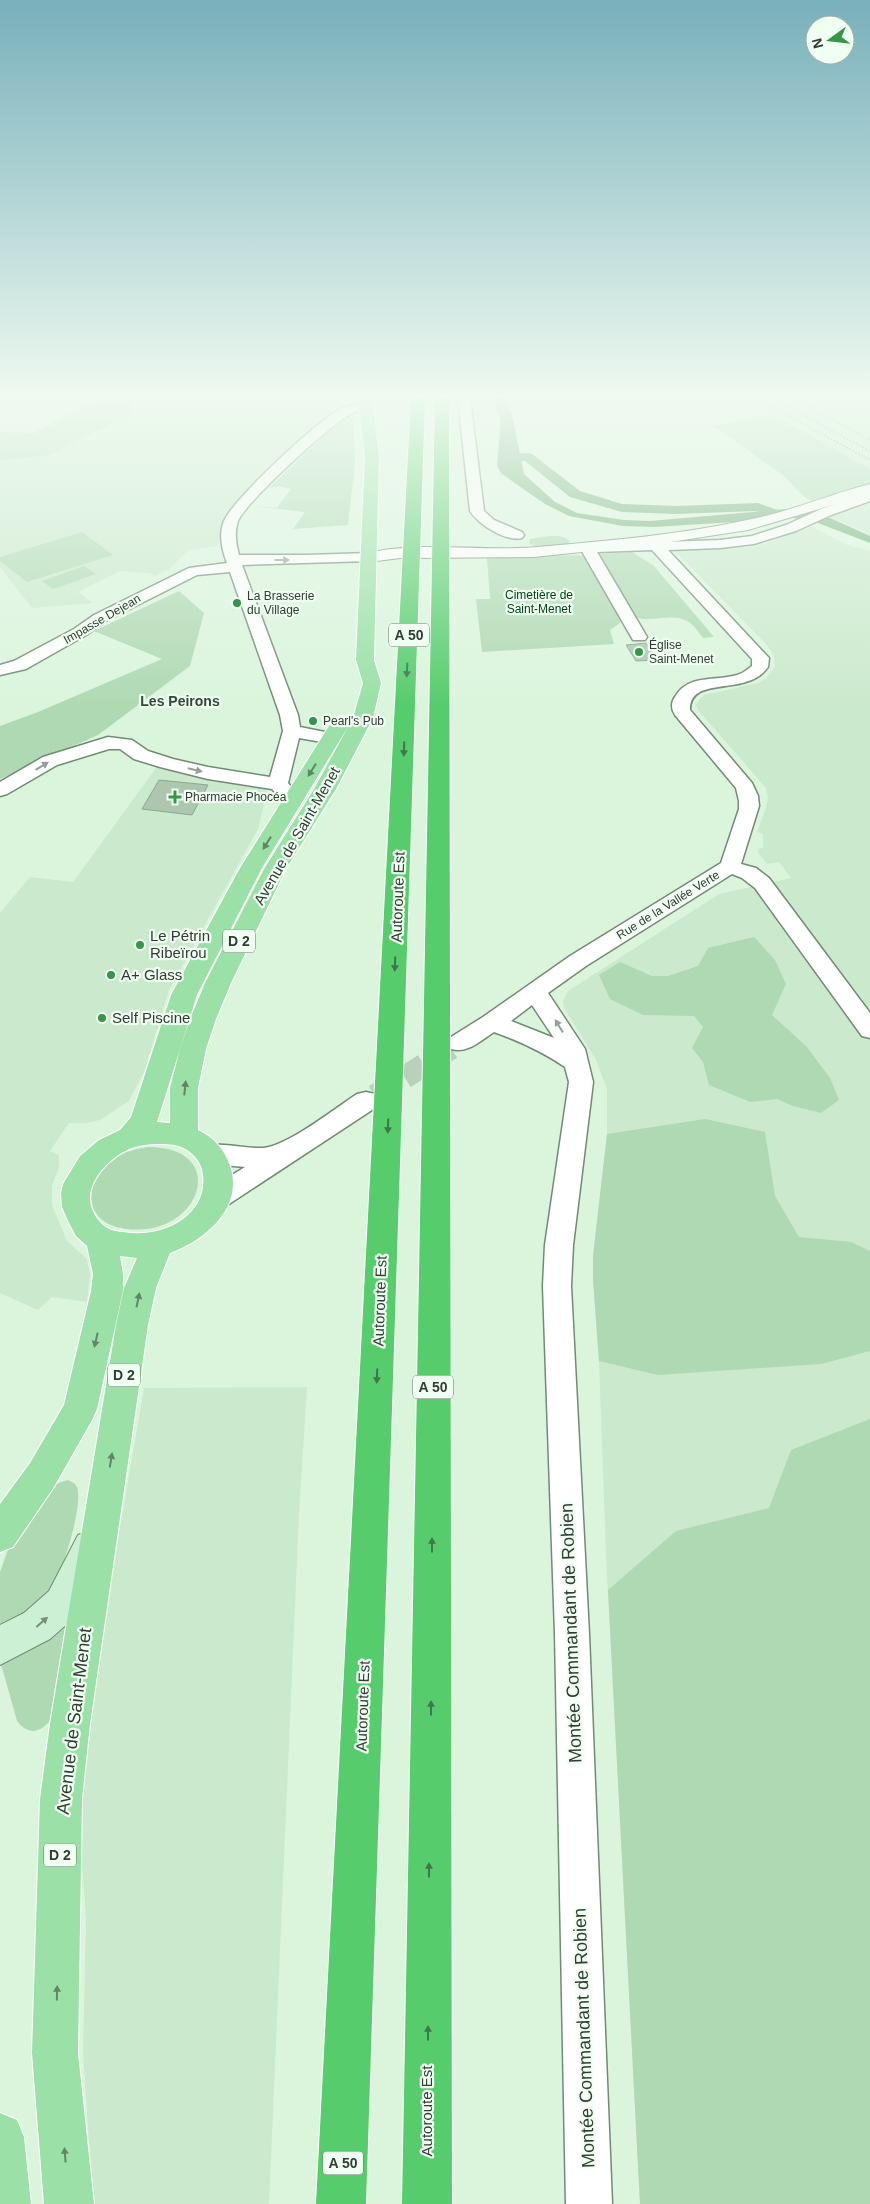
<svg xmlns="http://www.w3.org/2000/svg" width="870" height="2204" font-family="Arial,sans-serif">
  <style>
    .built { fill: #cbe9cd }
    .green { fill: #afd9b3 }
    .water { fill: #71ab77 }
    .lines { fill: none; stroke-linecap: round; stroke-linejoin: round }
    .canal { fill: #71ab77; fill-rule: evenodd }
    .building { fill: #adc6af; stroke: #8ea690 }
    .minor-tunnel { stroke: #b9d0bb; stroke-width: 23; stroke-dasharray: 23 12; stroke-linecap: butt }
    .minor-casing { stroke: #738a75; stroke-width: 3 }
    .tertiary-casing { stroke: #738a75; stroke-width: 2 }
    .secondary-casing { stroke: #738a75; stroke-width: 2 }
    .primary-casing { stroke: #fff; stroke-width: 2 }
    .motorway-casing { stroke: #fff; stroke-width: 2 }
    .minor { fill: #fff; fill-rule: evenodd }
    .tertiary { fill: #fff; fill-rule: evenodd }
    .secondary { fill: #ccf0d3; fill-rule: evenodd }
    .primary { fill: #9ae0a7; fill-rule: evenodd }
    .motorway { fill: #56cc6c; fill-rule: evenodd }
    .rail { stroke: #68786a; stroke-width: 2; stroke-dasharray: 1 2.5; stroke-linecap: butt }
    .oneway { fill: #989e99 }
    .oneway2 { fill: #40764a }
    .oneway3 { fill: #618667 }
    .oneway4 { fill: #778d7b }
    .poi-dot { fill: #359548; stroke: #effff1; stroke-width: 2 }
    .labels { text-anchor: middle; stroke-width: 4.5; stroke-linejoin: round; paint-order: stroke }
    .far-park-label { font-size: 12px; fill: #004514; stroke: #effff1 }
    .far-poi-label { font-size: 12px; fill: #323c33; stroke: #effff1; text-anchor: start }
    .far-street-label { font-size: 12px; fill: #323c33; stroke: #effff1 }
    .shield { fill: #effff1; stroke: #6b766c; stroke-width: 1 }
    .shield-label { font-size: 14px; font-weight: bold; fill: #323c33 }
    .far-neighbourhood-label { font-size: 14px; font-weight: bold; fill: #334835; stroke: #effff1 }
    .street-label { font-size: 15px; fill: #323c33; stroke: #effff1 }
    .poi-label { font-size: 15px; fill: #323c33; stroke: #effff1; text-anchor: start }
    .near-street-label { font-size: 18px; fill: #323c33; stroke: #effff1 }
  </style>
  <rect width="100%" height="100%" fill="#dbf5dd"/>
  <g class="built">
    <polygon points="117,399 342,399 327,418 240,498 223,521 218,546 189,550 169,569 155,576 149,573 120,571 78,592 93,603 32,608 0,567 0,432 27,436"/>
    <polygon points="748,399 870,399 870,469 770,412"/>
    <polygon points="870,500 870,534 827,516"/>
    <polygon points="812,527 847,545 870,551 870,2204 640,2204 606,1556 599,1361 593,1280 593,1256 607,1134 607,1089 596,1060 564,1008 563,1001 568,991 719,894 791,878 779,862 767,864 759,854 758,849 763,848 763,834 757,832 766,808 768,797 766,788 698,710 696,705 698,701 704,695 758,683 765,679 775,667 774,656 766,644 675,551 755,547"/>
    <polygon points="156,768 262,788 267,792 258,829 169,990 144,1072 129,1101 100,1120 86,1123 69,1123 50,1151 59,1155 59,1167 52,1185 52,1205 67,1241 87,1259 90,1275 87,1302 52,1297 38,1310 0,1293 0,913 30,877 73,882"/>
    <polygon points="307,1387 299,1513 269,2204 93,2204 83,2052 86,1918 78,1813 96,1667 144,1388"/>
  </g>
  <g class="green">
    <polygon points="97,399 132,399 132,414 49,455 0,460 0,432 34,433"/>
    <polygon points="772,414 870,469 870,485 814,502 803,496 784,476 714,426"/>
    <polygon points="346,415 353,417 355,462 348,525 293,529 305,512 252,506 277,508 284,498 287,498 285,497 291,489 279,486 269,488"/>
    <polygon points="82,532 113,555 27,582 0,561 0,557"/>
    <path d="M542,537C551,536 564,534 570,542C561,549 538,550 529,543L530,539Z"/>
    <path d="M632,552L654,566L714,637L703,638C699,633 695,626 690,623C674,610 648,625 634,616L600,554Z"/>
    <polygon points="579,555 588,558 621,618 620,623 610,630 614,644 482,652 476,599 490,599 487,558"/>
    <polygon points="84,566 96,574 53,589 42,581"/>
    <polygon points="179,591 204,613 190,666 98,735 0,779 0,726 38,712 162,659 94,631"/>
    <polygon points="754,937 775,960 786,984 772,1015 806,1046 830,1078 839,1100 821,1113 793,1106 777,1099 750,1102 709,1085 703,1062 692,1048 703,1027 694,1016 643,1015 610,999 599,975 620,962 652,976 668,976 698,966 708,948"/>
    <polygon points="705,1119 765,1132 775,1196 799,1237 851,1242 870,1251 870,1351 821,1364 658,1375 599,1361 593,1280 593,1256 607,1134"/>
    <path d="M148,1147C234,1147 199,1243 121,1228C80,1220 85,1176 115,1158C125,1151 137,1149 148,1147Z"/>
    <polygon points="870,1419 870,2204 640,2204 608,1590 676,1531 769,1508 791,1450"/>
    <path d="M68,1480C72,1482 75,1483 77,1487C84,1506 60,1581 47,1597C36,1609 14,1621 0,1630V1572L12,1538L55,1484Z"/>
    <path d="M62,1624L67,1625L54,1716C43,1731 30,1738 17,1721L1,1664Z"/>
  </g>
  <polygon class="water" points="493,399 506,399 513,419 524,474 555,502 577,513 624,520 650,521 786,509 828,517 870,536 870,543 818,523 788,517 750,521 654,527 623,526 569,516 545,504 502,474 497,466 501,419"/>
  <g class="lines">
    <polygon class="canal" points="528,453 532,454 580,491 622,504 676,506 758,503 783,512 785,515 778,519 756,511 676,514 622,512 570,497 525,461 506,462 500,458 506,454"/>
  </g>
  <g class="building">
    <polygon points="646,643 658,660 636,661 626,645"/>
    <polygon points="159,780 208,785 192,815 142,809"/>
  </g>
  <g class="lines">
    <polyline class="minor-tunnel" points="375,1096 451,1048"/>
    <defs>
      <g id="minor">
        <path d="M458,399H470L484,511L494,520L522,532L524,535L522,538C506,542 479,525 470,511Z"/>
        <path d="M367,402L373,406L371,409C364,410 356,411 349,415C329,426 246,502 238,521C234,533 236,544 239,555H307L369,553L374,554L376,557L374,560L369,561L242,565L298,715L300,727L345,736L352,744L348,758L341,760L334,758L332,754L333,744L299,738L288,783L298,795L295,799L288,801L281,799L272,789L208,779L160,767L134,759L120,749H109L57,765L7,794L0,796V782L43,757L108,737L132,740L148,751L173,759L208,767L270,777L283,731L280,715L230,572L197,575L106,621L86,635L26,669L0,675V665L14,661L74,629L94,615L189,568L227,563C222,550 218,532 225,519C238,495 317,421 341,409C349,405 358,404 367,402Z"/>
        <path d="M870,492V501L831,515L796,531L754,544L720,548L668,550L769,658L768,667C747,698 690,674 690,710L752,783L758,796L759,806L741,864L756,868L769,878L870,1013V1038L862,1036L755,888L742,878L732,874L586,966L548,993L585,1049L593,1082L573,1245L571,1286L589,1634L612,2204H566L555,1634L543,1286L545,1245L569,1082L565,1067C543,1052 519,1041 494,1032C480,1041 467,1054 451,1049L447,1043L451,1037L483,1017L570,956L721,863L739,809V801L736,788L675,715C671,709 671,702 675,697C689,672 720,683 742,673C746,671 749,668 752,666V659L652,550L597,552L647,637L645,640H633L580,548L582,545L720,540L752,536L786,525L821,509ZM532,1005L554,1038L511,1021Z"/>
        <path d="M366,1092L375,1094L378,1101L375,1108L226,1206L217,1209L208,1206L204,1198L208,1190L245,1167L211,1164L202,1161L198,1154L202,1147C222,1141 243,1149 263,1148C288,1146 334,1109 357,1094Z"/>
      </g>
      <path id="tertiary" d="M870,484V494L748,530L657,544L534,557L400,558L369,562L363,560L361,557L363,554C419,540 480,552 537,547C606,541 678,535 747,520C789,512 828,495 870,484Z"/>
      <polygon id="secondary" points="91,1530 104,1535 109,1548 75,1617 50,1639 0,1665 0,1625 24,1613 49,1591 78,1535"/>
      <g id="primary">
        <path d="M358,399H372L379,456L374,660L381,683L373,718L336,789L286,869L231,983L216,1019L206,1049L198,1088V1130C213,1137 223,1148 229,1163C246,1206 206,1240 170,1253L156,1288L148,1325L90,1724L82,1799L78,2053L94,2204H44L32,2053L40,1799L50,1724L116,1325L124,1288L137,1258L120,1256L123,1274V1291L97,1409L92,1420L54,1487L13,1547L0,1552V1504L30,1463L64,1405L91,1291L93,1274L87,1246L76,1236L69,1223L62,1207L61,1194L63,1184L80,1156L99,1140L120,1130L131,1117L171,995L240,868L334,718L341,716L348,718L351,722L262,868L197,995L157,1122L170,1123V1088L180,1049L190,1019L205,983L264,869L314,789L353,718L363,683L356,660L365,456ZM158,1144C165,1144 174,1144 181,1147C192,1151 202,1162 203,1175C208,1214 166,1236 132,1233C125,1232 115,1232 109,1229C101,1225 95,1217 92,1209C82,1183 112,1154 135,1147C142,1145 151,1144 158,1144Z"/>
        <polygon points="0,2113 17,2120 24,2137 31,2204 0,2204"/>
      </g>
      <g id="motorway">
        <polygon points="411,399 425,399 366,2204 316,2204"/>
        <polygon points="435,399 449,399 452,2204 402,2204"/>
      </g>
    </defs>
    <use href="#minor" class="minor-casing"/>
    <use href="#tertiary" class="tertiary-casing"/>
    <use href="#secondary" class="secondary-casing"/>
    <use href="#primary" class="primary-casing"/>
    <use href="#motorway" class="motorway-casing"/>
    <use href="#minor" class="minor"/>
    <use href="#tertiary" class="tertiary"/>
    <use href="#secondary" class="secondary"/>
    <use href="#primary" class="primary"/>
    <use href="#motorway" class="motorway"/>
    <g class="rail">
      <polyline points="757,399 870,460"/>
      <polyline points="773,399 870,451"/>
      <polyline points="795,399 870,440"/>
    </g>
  </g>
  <defs><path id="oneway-solid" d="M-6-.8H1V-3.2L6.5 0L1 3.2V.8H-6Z" transform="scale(1.25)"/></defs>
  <g class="oneway">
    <use href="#oneway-solid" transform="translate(282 560)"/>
    <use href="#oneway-solid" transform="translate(42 766) rotate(-31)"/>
    <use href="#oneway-solid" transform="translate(195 770) rotate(13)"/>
    <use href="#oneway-solid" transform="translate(559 1026) rotate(-122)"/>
  </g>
  <g class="oneway2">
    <use href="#oneway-solid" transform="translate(407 670) rotate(93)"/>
    <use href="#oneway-solid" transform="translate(404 749) rotate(92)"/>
    <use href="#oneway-solid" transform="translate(395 964) rotate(92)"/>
    <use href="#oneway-solid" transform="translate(388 1126) rotate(92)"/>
    <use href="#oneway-solid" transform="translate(377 1376) rotate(92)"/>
    <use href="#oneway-solid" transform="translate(432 1545) rotate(-90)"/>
    <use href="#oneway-solid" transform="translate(431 1708) rotate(-90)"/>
    <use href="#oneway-solid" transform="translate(429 1870) rotate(-90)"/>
    <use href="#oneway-solid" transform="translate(428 2033) rotate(-90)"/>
  </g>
  <g class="oneway3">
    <use href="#oneway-solid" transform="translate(312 770) rotate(122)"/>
    <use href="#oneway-solid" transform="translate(267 843) rotate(122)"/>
    <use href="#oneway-solid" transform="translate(185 1088) rotate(-84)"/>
    <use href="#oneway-solid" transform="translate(138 1300) rotate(-78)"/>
    <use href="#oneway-solid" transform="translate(96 1340) rotate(103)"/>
    <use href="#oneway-solid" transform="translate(111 1460) rotate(-81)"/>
    <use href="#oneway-solid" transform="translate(57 1993) rotate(-89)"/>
    <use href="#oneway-solid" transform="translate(65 2155) rotate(-95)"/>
  </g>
  <use class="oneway4" href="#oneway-solid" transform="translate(42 1622) rotate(-41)"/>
  <linearGradient id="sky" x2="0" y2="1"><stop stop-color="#78b0bb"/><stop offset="0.56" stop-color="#effaf0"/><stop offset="1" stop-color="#effaf0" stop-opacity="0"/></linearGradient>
  <rect width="870" height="707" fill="url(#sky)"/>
  <g class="poi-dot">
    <circle cx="237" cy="603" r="5"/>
    <circle cx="639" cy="652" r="5"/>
    <circle cx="313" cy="721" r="5"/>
    <path d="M172.5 789.5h5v5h5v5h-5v5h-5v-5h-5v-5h5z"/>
    <circle cx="140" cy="945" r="5"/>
    <circle cx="111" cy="975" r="5"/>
    <circle cx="102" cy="1018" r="5"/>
  </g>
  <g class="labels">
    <g class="far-park-label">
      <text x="539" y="599">Cimetière de<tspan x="539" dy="14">Saint-Menet</tspan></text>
    </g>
    <g class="far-poi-label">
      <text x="247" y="600">La Brasserie<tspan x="247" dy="14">du Village</tspan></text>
      <text x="649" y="649">Église<tspan x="649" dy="14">Saint-Menet</tspan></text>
      <text x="323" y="725">Pearl's Pub</text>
      <text x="185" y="801">Pharmacie Phocéa</text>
    </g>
    <g class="far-street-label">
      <text transform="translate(102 619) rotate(-30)" y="4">Impasse Dejean</text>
      <text transform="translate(668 905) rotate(-32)" y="4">Rue de la Vallée Verte</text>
    </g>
    <g class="shield">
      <rect x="389" y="623.5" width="40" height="23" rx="4"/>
      <rect x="223" y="929.5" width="32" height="23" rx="4"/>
      <rect x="108" y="1363.5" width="32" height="23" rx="4"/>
      <rect x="413" y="1375.5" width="40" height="23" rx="4"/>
      <rect x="44" y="1843.5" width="32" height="23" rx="4"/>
      <rect x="323" y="2151.5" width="40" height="23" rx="4"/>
    </g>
    <g class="shield-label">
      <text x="409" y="640">A 50</text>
      <text x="239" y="946">D 2</text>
      <text x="124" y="1380">D 2</text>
      <text x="433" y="1392">A 50</text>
      <text x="60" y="1860">D 2</text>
      <text x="343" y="2168">A 50</text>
    </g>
    <g class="far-neighbourhood-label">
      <text x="180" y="706">Les Peirons</text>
    </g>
    <g class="street-label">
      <text transform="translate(297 836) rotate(-60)" y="5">Avenue de Saint-Menet</text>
      <text transform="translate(398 897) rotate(-88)" y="5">Autoroute Est</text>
      <text transform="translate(380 1301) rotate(-88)" y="5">Autoroute Est</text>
      <text transform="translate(363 1706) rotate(-88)" y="5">Autoroute Est</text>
      <text transform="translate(427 2111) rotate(-90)" y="5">Autoroute Est</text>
    </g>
    <g class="poi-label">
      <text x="150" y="941">Le Pétrin<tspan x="150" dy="17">Ribeïrou</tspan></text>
      <text x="121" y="980">A+ Glass</text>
      <text x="112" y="1023">Self Piscine</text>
    </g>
    <g class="near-street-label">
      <text transform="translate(571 1633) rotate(-92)" y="6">Montée Commandant de Robien</text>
      <text transform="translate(74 1721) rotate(-83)" y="6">Avenue de Saint-Menet</text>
      <text transform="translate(584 2038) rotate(-92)" y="6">Montée Commandant de Robien</text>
    </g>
  </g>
  <g transform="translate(830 40) rotate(255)"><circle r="24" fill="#effff1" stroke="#a3b1a5"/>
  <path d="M0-4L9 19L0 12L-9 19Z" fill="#359548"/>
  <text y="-8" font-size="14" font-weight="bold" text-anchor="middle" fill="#323c33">N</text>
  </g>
</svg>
